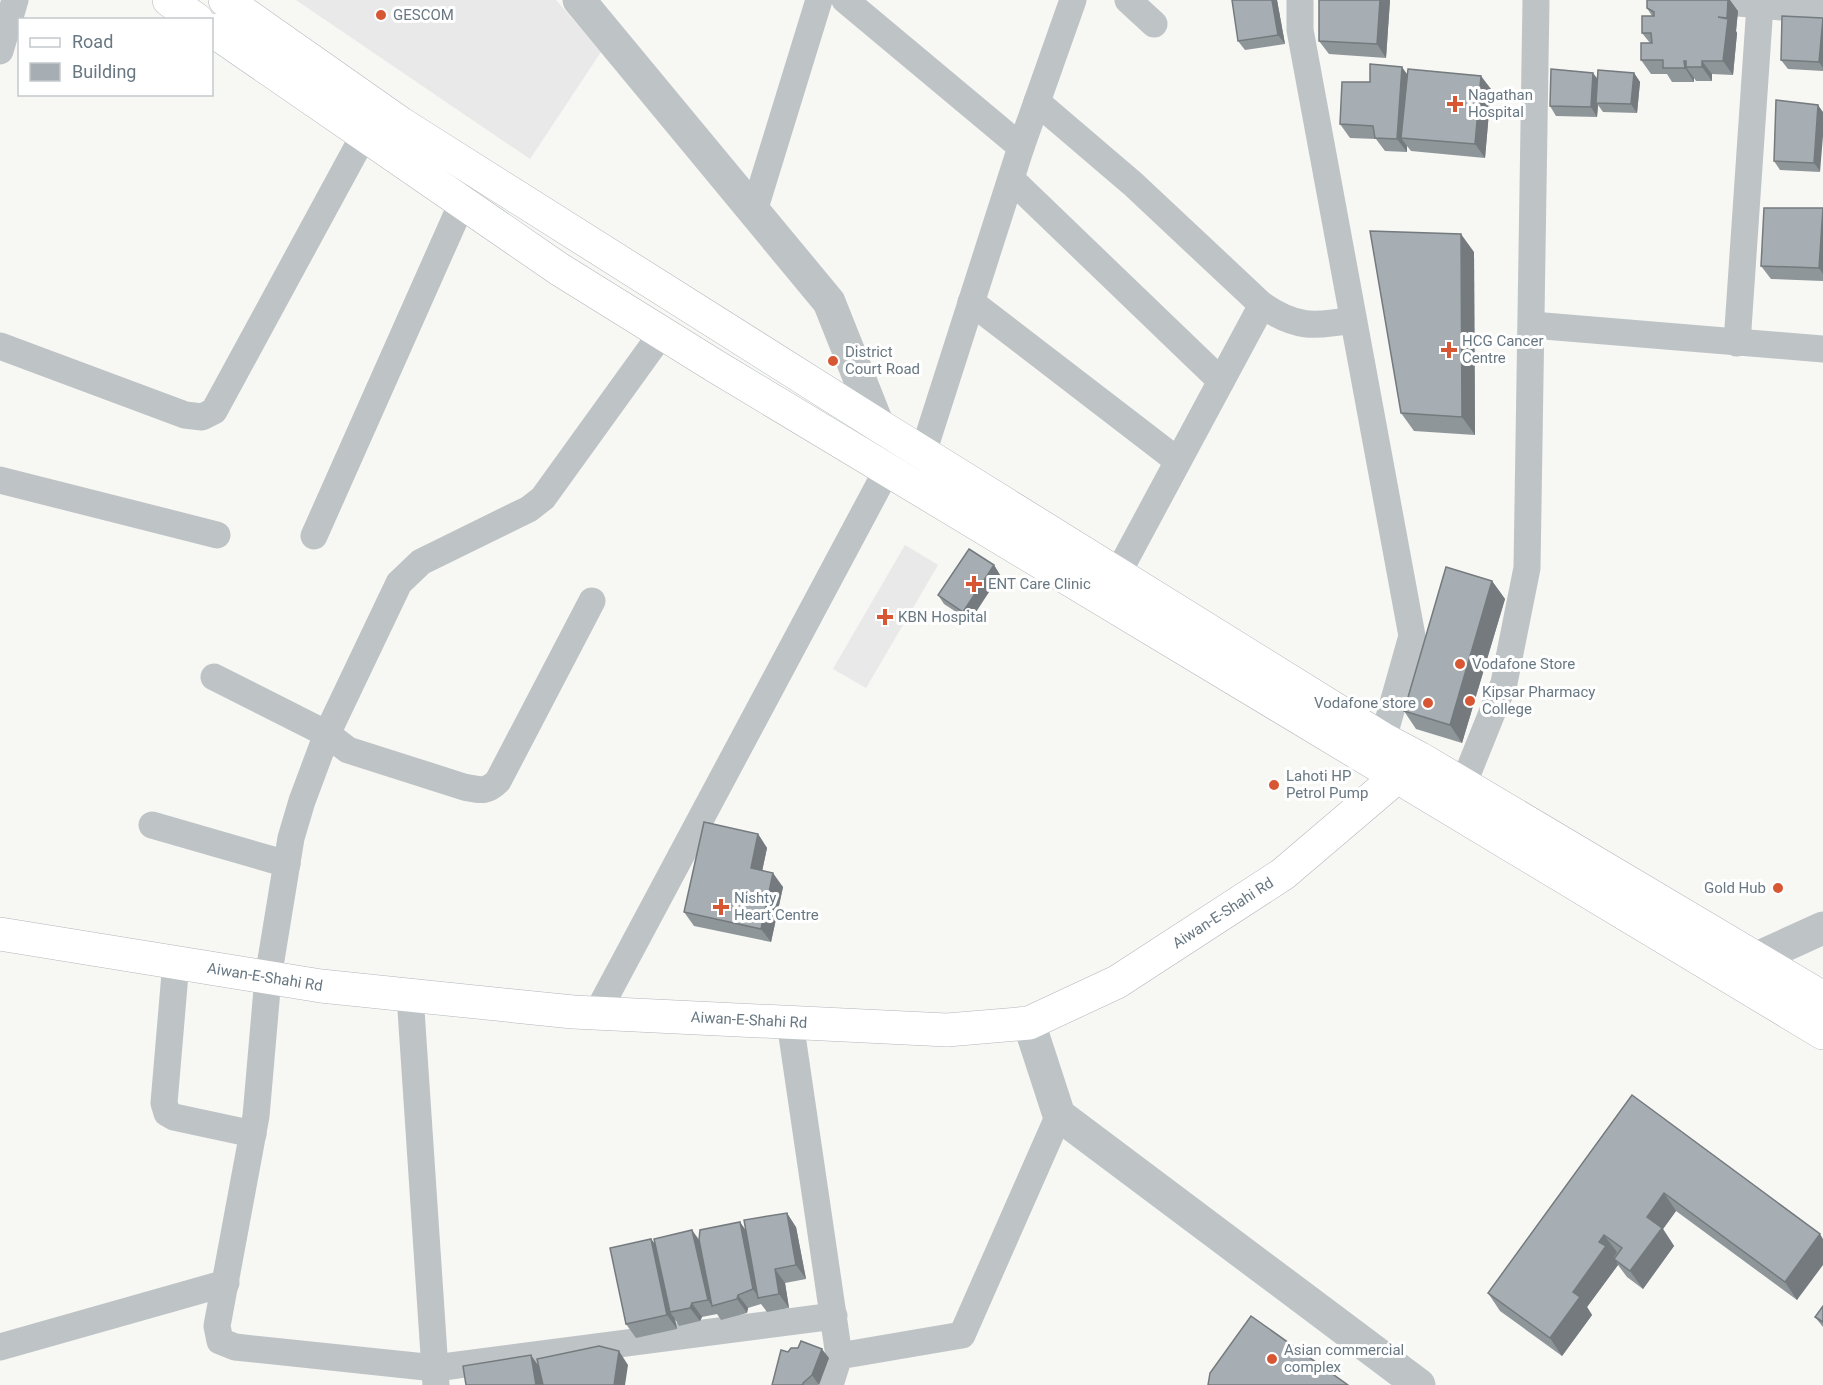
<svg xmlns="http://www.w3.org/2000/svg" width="1823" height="1385" font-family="Roboto,sans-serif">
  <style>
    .built { fill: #e8e9e8 }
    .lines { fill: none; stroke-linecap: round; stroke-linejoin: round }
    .secondary-casing { stroke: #b1b7bb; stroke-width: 34 }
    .primary-casing { stroke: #b2b7ba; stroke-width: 34 }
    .minor { stroke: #bec3c6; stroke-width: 27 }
    .tertiary { stroke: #bec3c6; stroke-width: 33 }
    .secondary { stroke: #fff; stroke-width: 33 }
    .primary { stroke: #fff; stroke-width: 33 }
    .wall { fill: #8f969a }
    .shaded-wall { fill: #747a7d }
    .building { fill: #a6aeb3; stroke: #747a7d; stroke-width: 1.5 }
    .poi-dot { fill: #d75734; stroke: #fff; stroke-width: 2 }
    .labels { text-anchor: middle; stroke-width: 6; stroke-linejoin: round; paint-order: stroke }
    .poi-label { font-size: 15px; fill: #687883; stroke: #fff; text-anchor: start }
    .street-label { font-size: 15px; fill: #687883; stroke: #fff }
  </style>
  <rect width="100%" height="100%" fill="#f7f7f4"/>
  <g class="built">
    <polygon points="296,0 556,0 601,52 530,159"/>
    <polygon points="905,545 938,565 866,688 833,669"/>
  </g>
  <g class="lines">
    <defs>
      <polyline id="secondary" points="0,934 321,986 573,1012 947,1030 1029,1023 1117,982 1283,874 1418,759"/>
      <g id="primary">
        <polyline points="169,0 197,20"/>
        <polyline points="225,0 400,123 878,425 1383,739 1419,758 1823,998"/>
        <polyline points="212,30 559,269 715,366 1823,1033"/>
      </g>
    </defs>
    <use href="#secondary" class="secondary-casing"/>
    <use href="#primary" class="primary-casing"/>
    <g class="minor">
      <polyline points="845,0 1021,147 923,453"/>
      <polyline points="1128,0 1154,24"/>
      <polyline points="1300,0 1300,30 1412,636 1383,739"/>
      <polyline points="1707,0 1823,11"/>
      <polyline points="0,51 15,0"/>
      <path d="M1037,102L1133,184L1262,305C1295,328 1314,327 1352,320"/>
      <polyline points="1021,147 1073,0"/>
      <polyline points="1011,179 1221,381"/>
      <polyline points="754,211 819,0"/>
      <polyline points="971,302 1178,461"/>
      <polyline points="1532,325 1823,349"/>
      <polyline points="662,333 543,498 529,509 421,562 399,583 327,734 302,801 291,838 268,978 256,1116 217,1326 220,1341 235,1347 435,1368 834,1316"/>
      <polyline points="1737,343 1760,5"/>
      <polyline points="0,346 185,415 202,417 214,411 364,135"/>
      <polyline points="0,480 217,535"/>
      <polyline points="314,536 462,203"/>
      <polyline points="1118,573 1262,305"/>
      <path d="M214,677L327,734L348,750L464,787C480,790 486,793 498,781L592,601"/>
      <polyline points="1463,785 1504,683 1527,568 1536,0"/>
      <polyline points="152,825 287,864"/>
      <polyline points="176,962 164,1103 167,1113 174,1117 253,1134"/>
      <polyline points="410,995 436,1385"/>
      <polyline points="597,1013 887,470"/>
      <polyline points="790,1022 839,1356"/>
      <polyline points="0,1347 226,1283"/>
      <polyline points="830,1385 839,1356 962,1335 1059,1115"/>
    </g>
    <g class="tertiary">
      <polyline points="579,0 829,302 878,425"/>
      <polyline points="1757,958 1823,928"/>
      <polyline points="1029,1023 1059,1115 1419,1385"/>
    </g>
    <use href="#secondary" class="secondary"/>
    <use href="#primary" class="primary"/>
  </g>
  <g class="wall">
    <polygon points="1277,0 1285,44 1245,50 1238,41"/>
    <polygon points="1319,0 1390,0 1386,58 1329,54 1319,41"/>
    <polygon points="1647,8 1738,11 1736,31 1737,33 1733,75 1712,74 1712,81 1696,81 1694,78 1694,82 1672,82 1667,74 1651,74 1641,60 1650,43 1642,33 1652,16"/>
    <polygon points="1823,18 1823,71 1788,69 1781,60"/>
    <polygon points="1634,73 1640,82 1637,113 1603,112 1598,105 1597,117 1556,116 1550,106 1598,79"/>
    <polygon points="1407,75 1491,89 1485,158 1411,151 1407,146 1407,152 1385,151 1376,139 1350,138 1340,124 1370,82"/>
    <polygon points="1776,100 1820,172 1780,170 1774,161"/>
    <polygon points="1823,212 1823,281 1771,279 1761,266"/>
    <polygon points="1474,252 1475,435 1414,431 1401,413"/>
    <polygon points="994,565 1000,575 970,621 944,604 938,595"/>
    <polygon points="1492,581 1505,599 1462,743 1416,729 1404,711"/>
    <polygon points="758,834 767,848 762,871 783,887 771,942 694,926 684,912"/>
    <polygon points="1632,1095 1820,1234 1797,1300 1676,1211 1663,1229 1674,1246 1643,1289 1627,1277 1618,1265 1587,1307 1592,1315 1562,1356 1500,1311 1488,1293"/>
    <polygon points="796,1227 806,1279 785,1283 789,1308 767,1312 761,1304 748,1308 747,1313 721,1320 717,1314 702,1317 700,1321 679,1326 675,1319 677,1329 636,1338 626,1324 651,1239 655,1244 699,1240 746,1230"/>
    <polygon points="1823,1306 1823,1327 1815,1317"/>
    <polygon points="829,1358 818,1385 772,1385"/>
  </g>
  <g class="shaded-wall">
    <polygon points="1272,0 1277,0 1285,44 1278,35"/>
    <polygon points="1380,0 1390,0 1386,58 1377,44"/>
    <polygon points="1728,0 1730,0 1738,11 1736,31 1737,33 1733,75 1723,61 1728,19 1727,18"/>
    <polygon points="1823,22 1823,68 1819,62"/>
    <polygon points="1684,61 1689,67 1686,67 1694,78 1694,82 1685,68"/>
    <polygon points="1702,61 1712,74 1712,81 1702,67"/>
    <polygon points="1402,67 1412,81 1401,138 1407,146 1407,152 1397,139"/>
    <polygon points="1593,73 1600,82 1596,103 1598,105 1597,117 1591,107"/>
    <polygon points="1634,73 1640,82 1637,113 1631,104"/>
    <polygon points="1481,76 1491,89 1485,158 1475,144"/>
    <polygon points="1818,105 1823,112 1823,136 1820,172 1814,163"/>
    <polygon points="1823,212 1823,274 1819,268"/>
    <polygon points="1461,234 1474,252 1475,435 1462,417"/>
    <polygon points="994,565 1000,575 970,621 963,612"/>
    <polygon points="1492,581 1505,599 1462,743 1450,725"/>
    <polygon points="758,834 767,848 760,881 751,868"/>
    <polygon points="773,873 783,887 771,942 761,929"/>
    <polygon points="1664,1193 1676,1211 1663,1229 1674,1246 1643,1289 1630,1271 1647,1217"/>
    <polygon points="787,1213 796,1227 806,1279 796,1265"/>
    <polygon points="740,1222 750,1236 759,1298 753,1289"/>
    <polygon points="692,1230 702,1244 712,1306 708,1300"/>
    <polygon points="1820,1234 1823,1239 1823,1265 1797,1300 1785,1282"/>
    <polygon points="1604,1235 1617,1252 1614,1257 1618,1265 1587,1307 1592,1315 1562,1356 1550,1338 1599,1242"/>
    <polygon points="651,1239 661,1252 670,1312 675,1319 677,1329 667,1315"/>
    <polygon points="775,1269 785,1283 789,1308 779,1294"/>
    <polygon points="738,1295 748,1308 747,1313 737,1299"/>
    <polygon points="692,1303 702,1317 700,1321 690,1308"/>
    <polygon points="822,1349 829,1358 819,1385 812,1375"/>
    <polygon points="619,1351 628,1365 625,1385 614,1385"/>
    <polygon points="531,1355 540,1368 543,1385 536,1385"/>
  </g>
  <g class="building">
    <polygon points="1232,0 1272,0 1278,35 1238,41"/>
    <polygon points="1319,0 1380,0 1377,44 1319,41"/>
    <polygon points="1647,0 1728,0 1727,18 1718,17 1728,19 1723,61 1702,61 1702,67 1686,67 1686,61 1684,61 1685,68 1663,68 1663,60 1641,60 1641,43 1652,43 1651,33 1642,33 1642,16 1654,16 1654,12 1647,8"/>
    <polygon points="1782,16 1823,18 1819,62 1781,60"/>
    <polygon points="1370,64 1402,67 1397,139 1375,138 1373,126 1340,124 1342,82 1370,82"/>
    <polygon points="1408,69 1481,76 1475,144 1401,138"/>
    <polygon points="1551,69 1593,73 1591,107 1550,106"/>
    <polygon points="1598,70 1634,73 1631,104 1596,103"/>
    <polygon points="1776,100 1818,105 1814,163 1774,161"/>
    <polygon points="1764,208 1823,208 1819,268 1761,266"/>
    <polygon points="1370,231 1461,234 1462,417 1401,413"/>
    <polygon points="969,549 994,565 963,612 938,595"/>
    <polygon points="1446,567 1492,581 1450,725 1404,711"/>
    <polygon points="704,822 758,834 751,868 773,873 761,929 684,912"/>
    <polygon points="1632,1095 1820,1234 1785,1282 1664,1193 1647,1217 1662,1228 1630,1271 1614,1259 1622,1248 1604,1235 1599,1242 1606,1246 1573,1292 1580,1297 1550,1338 1488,1293"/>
    <polygon points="787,1213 796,1265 775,1269 779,1294 758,1298 744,1220"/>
    <polygon points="740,1222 753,1289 738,1295 737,1299 712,1306 699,1240 700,1230"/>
    <polygon points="692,1230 708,1300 692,1303 690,1308 670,1312 654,1239"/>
    <polygon points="651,1239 667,1315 626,1324 610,1248"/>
    <polygon points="1823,1306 1823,1322 1815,1317"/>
    <polygon points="1251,1316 1348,1385 1208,1385 1210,1373"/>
    <polygon points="801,1341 822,1349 812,1375 803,1383 803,1385 772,1385 781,1350 788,1352 791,1348 798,1348"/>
    <polygon points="599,1346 619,1351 614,1385 543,1385 537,1359"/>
    <polygon points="531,1355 536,1385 466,1385 463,1366"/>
  </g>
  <g class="poi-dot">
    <circle cx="381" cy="15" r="6"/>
    <path d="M1452 95h6v6h6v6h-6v6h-6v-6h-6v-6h6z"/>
    <path d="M1446 341h6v6h6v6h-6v6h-6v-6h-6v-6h6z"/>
    <circle cx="833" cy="361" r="6"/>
    <path d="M971 575h6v6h6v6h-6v6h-6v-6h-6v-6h6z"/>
    <path d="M882 608h6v6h6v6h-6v6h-6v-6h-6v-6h6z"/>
    <circle cx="1460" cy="664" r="6"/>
    <circle cx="1470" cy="701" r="6"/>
    <circle cx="1428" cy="703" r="6"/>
    <circle cx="1274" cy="785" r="6"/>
    <circle cx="1778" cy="888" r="6"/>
    <path d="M718 898h6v6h6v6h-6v6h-6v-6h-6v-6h6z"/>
    <circle cx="1272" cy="1359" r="6"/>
  </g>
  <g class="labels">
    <g class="poi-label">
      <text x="393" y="20">GESCOM</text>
      <text x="1468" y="100">Nagathan<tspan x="1468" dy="17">Hospital</tspan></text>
      <text x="1462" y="346">HCG Cancer<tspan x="1462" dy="17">Centre</tspan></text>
      <text x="845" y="357">District<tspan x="845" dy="17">Court Road</tspan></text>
      <text x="988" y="589">ENT Care Clinic</text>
      <text x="898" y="622">KBN Hospital</text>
      <text x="1472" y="669">Vodafone Store</text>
      <text x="1482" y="697">Kipsar Pharmacy<tspan x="1482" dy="17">College</tspan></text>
      <text x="1416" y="708" text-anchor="end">Vodafone store</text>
      <text x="1286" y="781">Lahoti HP<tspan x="1286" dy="17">Petrol Pump</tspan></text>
      <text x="1766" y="893" text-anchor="end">Gold Hub</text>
      <text x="734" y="903">Nishty<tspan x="734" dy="17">Heart Centre</tspan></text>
      <text x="1284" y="1355">Asian commercial<tspan x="1284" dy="17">complex</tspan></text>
    </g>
    <g class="street-label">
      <text transform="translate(1223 913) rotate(-33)" y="5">Aiwan-E-Shahi Rd</text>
      <text transform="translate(265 977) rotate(9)" y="5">Aiwan-E-Shahi Rd</text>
      <text transform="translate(749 1020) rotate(3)" y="5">Aiwan-E-Shahi Rd</text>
    </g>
  </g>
  <rect x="18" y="18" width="195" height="78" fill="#ffffff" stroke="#c3c9cd" stroke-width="1.5"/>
  <rect x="30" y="38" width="30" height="9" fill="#ffffff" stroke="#c3c9cd" stroke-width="1.5"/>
  <text x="72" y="48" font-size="18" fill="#687883">Road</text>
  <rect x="30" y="63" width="30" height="18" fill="#a6aeb3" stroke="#c3c9cd" stroke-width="1.5"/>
  <text x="72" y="78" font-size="18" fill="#687883">Building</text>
</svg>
